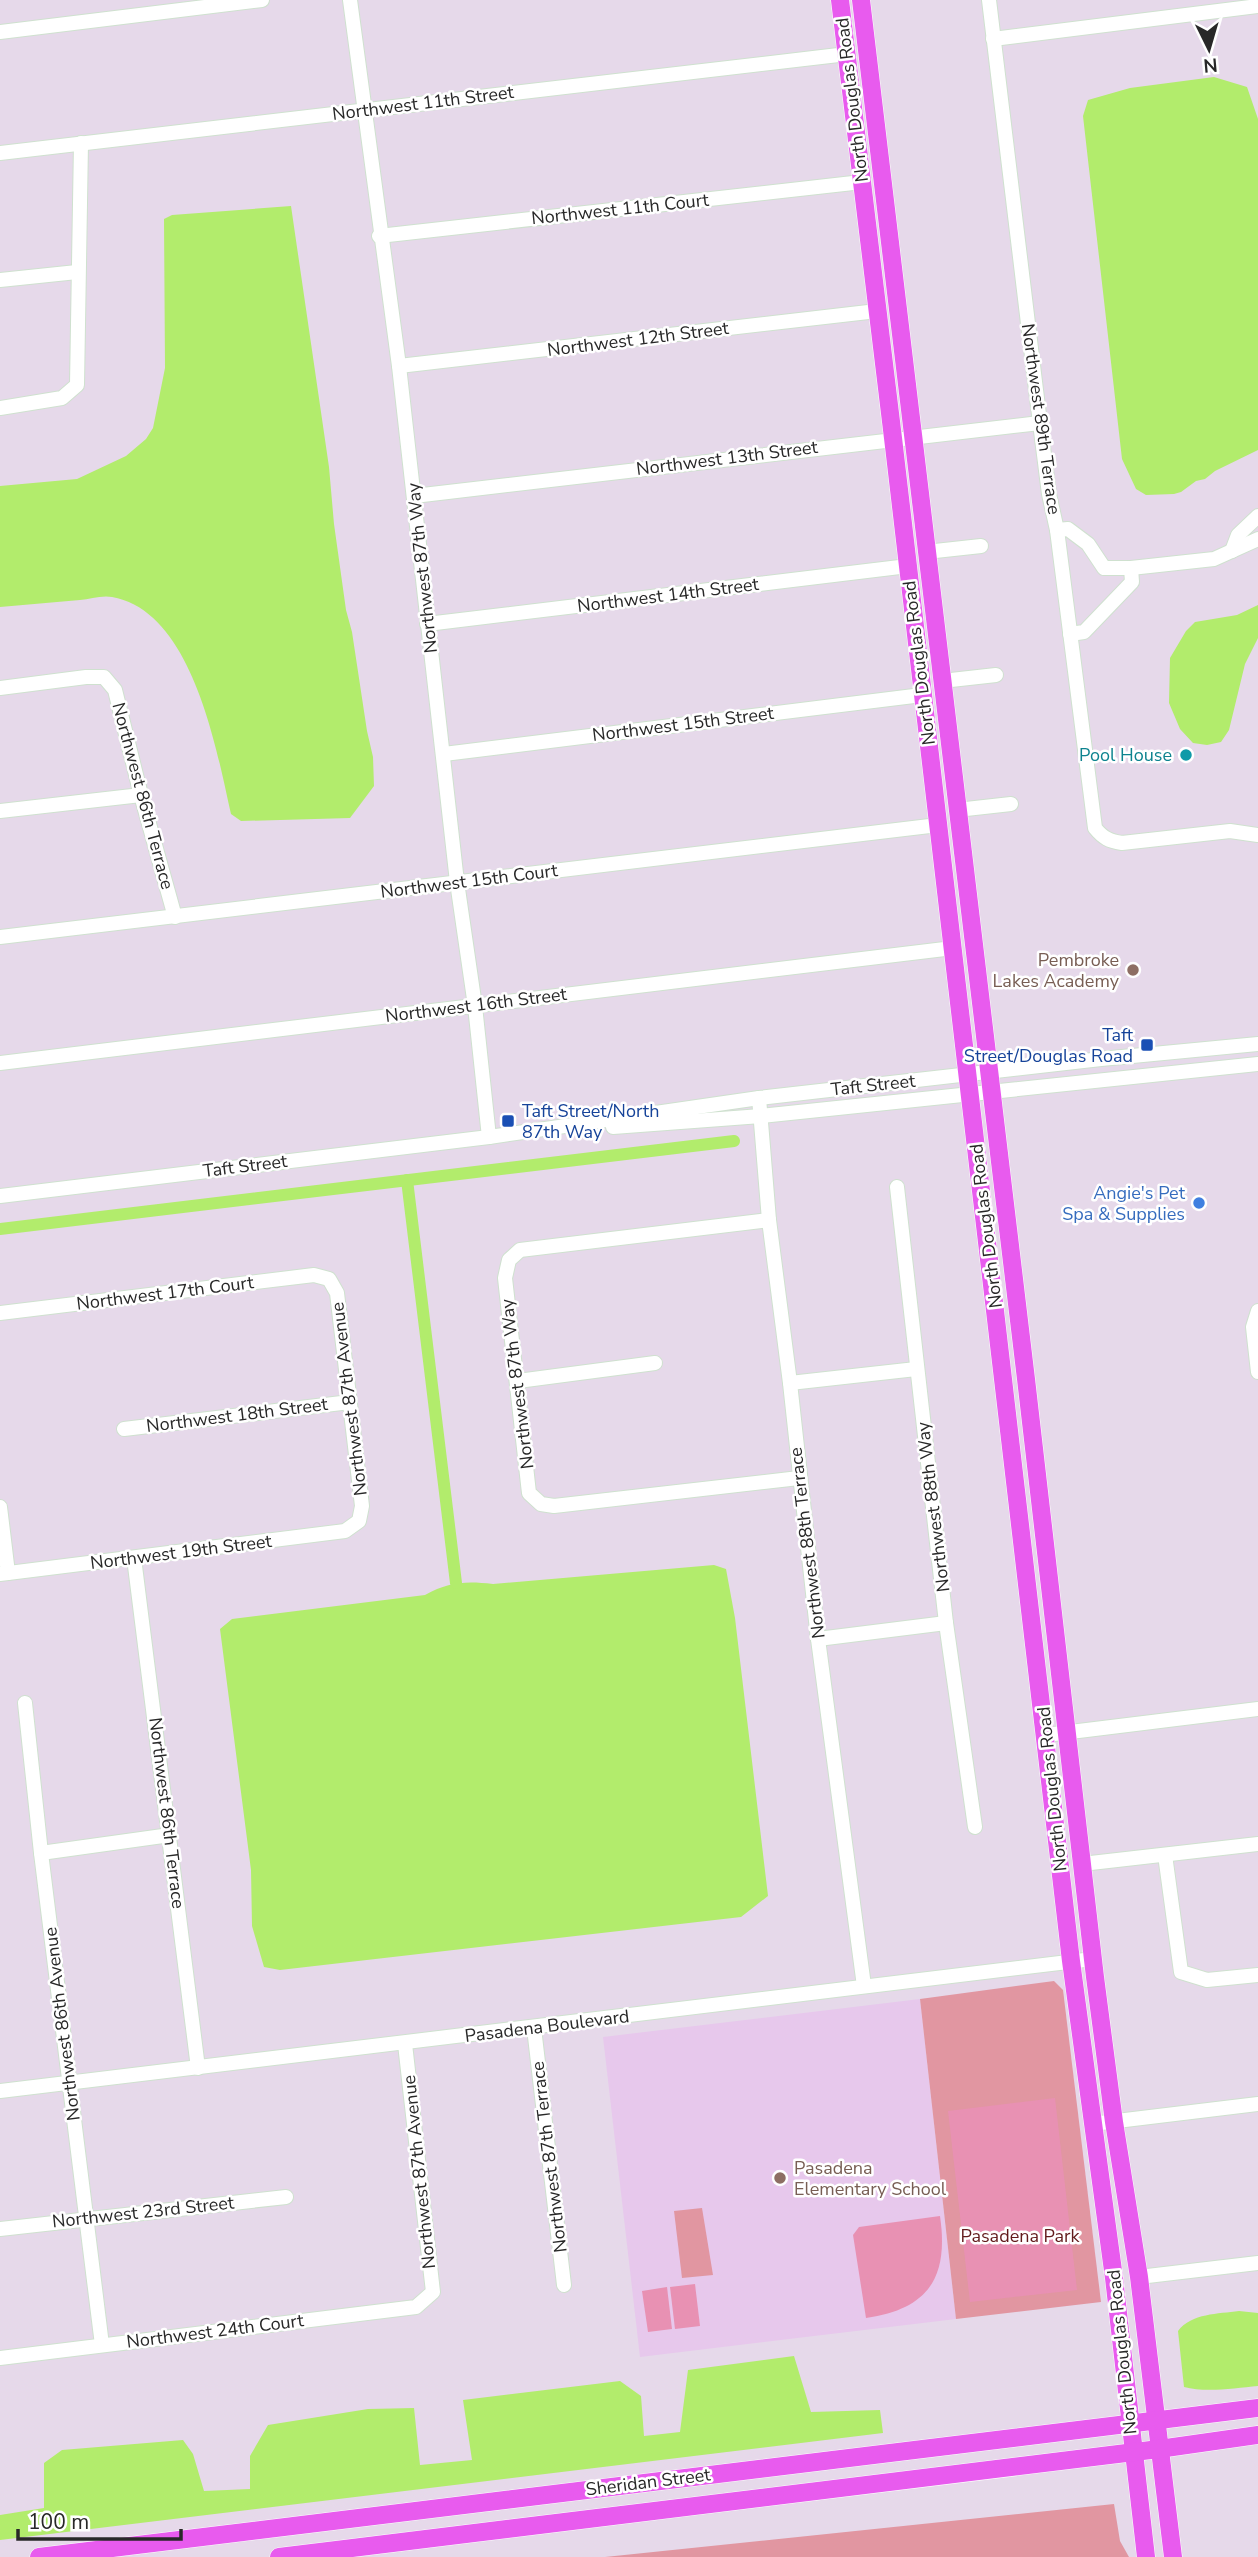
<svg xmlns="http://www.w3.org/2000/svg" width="1258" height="2557" font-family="'Nunito Sans',sans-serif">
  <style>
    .education { fill: #e7c8ec }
    .green { fill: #e196a1 }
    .pitch { fill: #e891b3 }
    .water { fill: #b2ec6c }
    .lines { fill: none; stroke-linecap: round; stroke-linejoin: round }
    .canal { stroke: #b2ec6c; stroke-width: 12 }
    .minor-casing { stroke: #cfe1cf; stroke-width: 16 }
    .major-casing { stroke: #fff; stroke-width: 19 }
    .minor { stroke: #fff; stroke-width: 14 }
    .major { stroke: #e85bee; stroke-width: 18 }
    .culture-dot { fill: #0f9aa8; stroke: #fff; stroke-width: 2.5 }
    .education-dot { fill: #8d6e63; stroke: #fff; stroke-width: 2.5 }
    .transit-dot { fill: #1a4fb4; stroke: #fff; stroke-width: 2.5 }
    .shop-dot { fill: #3f7fe0; stroke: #fff; stroke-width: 2.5 }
    .labels { text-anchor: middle; stroke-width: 5; stroke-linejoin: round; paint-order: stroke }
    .street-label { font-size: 18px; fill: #282828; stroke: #fff }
    .culture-label { font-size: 18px; fill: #0d838f; stroke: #fff; text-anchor: end }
    .education-label { font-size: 18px; fill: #785e54; stroke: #fff; text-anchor: end }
    .transit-label { font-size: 18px; fill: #164399; stroke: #fff; text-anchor: end }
    .shop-label { font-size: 18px; fill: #366cbe; stroke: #fff; text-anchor: end }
    .park-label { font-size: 18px; fill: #621a1b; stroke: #fff }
  </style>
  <rect width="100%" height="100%" fill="#e6d9ea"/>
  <polygon class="education" points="920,1999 956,2319 640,2357 603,2037"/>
  <g class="green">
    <polygon points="1054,1981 1063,1990 1101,2302 956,2319 920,1999"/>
    <polygon points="702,2208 713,2275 682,2278 674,2211"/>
    <polygon points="1114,2504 1120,2541 1129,2557 605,2557"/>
  </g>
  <g class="pitch">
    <polygon points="1055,2098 1077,2290 970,2302 948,2111"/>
    <path d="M940,2216C949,2278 928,2309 866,2318L853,2235L859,2227Z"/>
    <polygon points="695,2284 700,2326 675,2329 670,2287"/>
    <polygon points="667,2287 672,2329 648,2332 642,2291"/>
  </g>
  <g class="water">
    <polygon points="1214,77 1247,87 1258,119 1258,450 1215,471 1205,479 1196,481 1181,492 1174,494 1146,495 1136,489 1122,459 1083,116 1088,100 1130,88"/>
    <path d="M291,206L329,467L334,524L346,610L352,632L367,731L373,757L374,786L350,818L241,821L231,814C216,747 192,611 112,597C102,595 90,599 80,600C53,602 27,605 0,607V486L77,479L126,456L146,439L153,428L165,368L164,219L172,215Z"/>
    <polygon points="1258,605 1258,638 1245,664 1229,730 1221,742 1207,745 1193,743 1180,729 1169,703 1170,658 1186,631 1195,622 1237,615"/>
    <path d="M714,1565L726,1569L735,1618L768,1896L741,1917L280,1970L264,1967L252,1926L251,1870L220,1629L232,1619L425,1595C449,1582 465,1581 493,1584Z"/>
    <path d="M1239,2311L1258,2313V2386C1235,2388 1206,2393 1184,2387L1178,2331C1192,2313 1218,2314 1239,2311Z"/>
    <polygon points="794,2356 811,2412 880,2410 883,2433 0,2540 0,2515 44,2508 44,2463 62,2450 183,2440 193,2454 204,2491 250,2489 250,2456 268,2425 368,2409 414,2408 420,2465 472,2460 463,2400 620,2381 641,2396 644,2436 680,2432 688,2370"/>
  </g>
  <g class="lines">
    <g class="canal">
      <polyline points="407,1180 456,1583"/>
      <polyline points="0,1229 734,1141"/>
    </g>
    <defs>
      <g id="minor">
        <polyline points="350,0 399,366 457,882 475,1006 489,1137"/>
        <path d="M989,0L1040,423L1049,494L1057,530L1095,828C1103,838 1109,841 1122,843L1230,831L1258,835"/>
        <polyline points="0,32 262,0"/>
        <polyline points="993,39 1258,6"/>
        <polyline points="0,153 847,54"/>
        <polyline points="379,236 862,182"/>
        <polyline points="0,280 77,272"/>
        <polyline points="399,366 877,311"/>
        <polyline points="0,408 62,398 77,385 81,143"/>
        <polyline points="414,496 1040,423"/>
        <polyline points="1057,530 1068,529 1088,544 1104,568 1131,568 1214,559 1258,539"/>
        <polyline points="1232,551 1238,535 1258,516"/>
        <polyline points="926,552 981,546"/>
        <polyline points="427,624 908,566"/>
        <polyline points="1070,634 1084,632 1132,582 1131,568"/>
        <polyline points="942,681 996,675"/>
        <polyline points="0,688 86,677 104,677 115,690 141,795 175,917"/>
        <polyline points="444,754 922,695"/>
        <polyline points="957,810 1011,804"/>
        <polyline points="0,811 141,795"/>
        <polyline points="0,937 938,825"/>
        <polyline points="0,1063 953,948"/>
        <polyline points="759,1098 769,1220 790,1383 818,1639 864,1986"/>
        <polyline points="613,1127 761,1116 1258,1064"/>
        <polyline points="897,1187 946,1623 975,1827"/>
        <polyline points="0,1196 489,1137 759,1098 1101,1059 1258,1044"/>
        <polyline points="769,1220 520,1250 509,1260 505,1278 529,1493 541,1504 554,1506 799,1478"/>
        <polyline points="1258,1311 1253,1327 1258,1372"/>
        <polyline points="0,1313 314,1275 329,1279 337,1293 362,1506 359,1521 345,1531 0,1574"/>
        <polyline points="518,1381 655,1363"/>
        <polyline points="790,1383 916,1369"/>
        <polyline points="124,1429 350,1402"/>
        <polyline points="0,1507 8,1573"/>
        <polyline points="134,1558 198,2068"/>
        <polyline points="818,1639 946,1623"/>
        <polyline points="25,1703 41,1853 102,2345"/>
        <polyline points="1046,1735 1258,1709"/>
        <polyline points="41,1853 170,1835"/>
        <polyline points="1165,1855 1181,1972 1207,1980 1258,1975"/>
        <polyline points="1082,1864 1258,1844"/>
        <polyline points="534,2028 564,2285"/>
        <polyline points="0,2091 1093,1959"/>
        <polyline points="1092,2124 1258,2104"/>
        <polyline points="0,2229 286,2197"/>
        <polyline points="1139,2277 1258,2263"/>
        <polyline points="0,2358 416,2307 433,2292 405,2044"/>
      </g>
      <g id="major">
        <polyline points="840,0 893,438 1071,1961 1114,2278 1146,2557"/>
        <polyline points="861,0 1026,1379 1095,1977 1114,2122 1139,2277 1173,2557"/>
        <polyline points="39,2557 1258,2408"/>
        <polyline points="279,2557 1159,2449 1258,2435"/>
      </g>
    </defs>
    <use href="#minor" class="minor-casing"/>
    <use href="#major" class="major-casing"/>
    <use href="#minor" class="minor"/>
    <use href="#major" class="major"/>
  </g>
  <circle class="culture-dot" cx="1186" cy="755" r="7"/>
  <g class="education-dot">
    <circle cx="1133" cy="970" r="7"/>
    <circle cx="780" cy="2178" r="7"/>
  </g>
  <g class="transit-dot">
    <rect x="1140" y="1038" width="14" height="14" rx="3.5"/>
    <rect x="501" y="1114" width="14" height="14" rx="3.5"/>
  </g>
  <circle class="shop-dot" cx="1199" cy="1203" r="7"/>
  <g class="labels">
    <g class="street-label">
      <text transform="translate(852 100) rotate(-97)" y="6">North Douglas Road</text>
      <text transform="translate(423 103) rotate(-7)" y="6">Northwest 11th Street</text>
      <text transform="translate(620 209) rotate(-6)" y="6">Northwest 11th Court</text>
      <text transform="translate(638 339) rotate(-7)" y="6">Northwest 12th Street</text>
      <text transform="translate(1041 419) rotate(82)" y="6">Northwest 89th Terrace</text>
      <text transform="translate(727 458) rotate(-7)" y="6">Northwest 13th Street</text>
      <text transform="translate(422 568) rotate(-96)" y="6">Northwest 87th Way</text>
      <text transform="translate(668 595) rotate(-7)" y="6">Northwest 14th Street</text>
      <text transform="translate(919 663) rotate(-97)" y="6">North Douglas Road</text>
      <text transform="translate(683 724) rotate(-7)" y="6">Northwest 15th Street</text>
      <text transform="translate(143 796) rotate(75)" y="6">Northwest 86th Terrace</text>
      <text transform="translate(469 881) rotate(-7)" y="6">Northwest 15th Court</text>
      <text transform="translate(476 1005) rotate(-7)" y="6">Northwest 16th Street</text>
      <text transform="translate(873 1085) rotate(-6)" y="6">Taft Street</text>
      <text transform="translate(245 1166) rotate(-7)" y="6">Taft Street</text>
      <text transform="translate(986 1226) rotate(-97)" y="6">North Douglas Road</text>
      <text transform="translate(165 1293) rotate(-7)" y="6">Northwest 17th Court</text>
      <text transform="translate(517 1384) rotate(-97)" y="6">Northwest 87th Way</text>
      <text transform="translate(349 1399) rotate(-97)" y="6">Northwest 87th Avenue</text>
      <text transform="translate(237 1415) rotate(-7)" y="6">Northwest 18th Street</text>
      <text transform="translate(933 1507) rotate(-97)" y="6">Northwest 88th Way</text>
      <text transform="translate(807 1543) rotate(-97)" y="6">Northwest 88th Terrace</text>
      <text transform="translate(181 1552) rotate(-7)" y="6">Northwest 19th Street</text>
      <text transform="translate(1052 1789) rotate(-96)" y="6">North Douglas Road</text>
      <text transform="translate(167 1813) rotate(83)" y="6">Northwest 86th Terrace</text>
      <text transform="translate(62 2024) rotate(-97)" y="6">Northwest 86th Avenue</text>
      <text transform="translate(547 2026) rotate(-7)" y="6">Pasadena Boulevard</text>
      <text transform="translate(549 2157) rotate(-97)" y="6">Northwest 87th Terrace</text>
      <text transform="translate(419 2172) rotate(-96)" y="6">Northwest 87th Avenue</text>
      <text transform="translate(143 2212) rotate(-6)" y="6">Northwest 23rd Street</text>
      <text transform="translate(215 2331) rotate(-7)" y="6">Northwest 24th Court</text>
      <text transform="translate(1122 2352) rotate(-96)" y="6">North Douglas Road</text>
      <text transform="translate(648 2482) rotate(-7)" y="6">Sheridan Street</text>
    </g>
    <g class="culture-label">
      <text x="1172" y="761">Pool House</text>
    </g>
    <g class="education-label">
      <text x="1119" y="966">Pembroke<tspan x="1119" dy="21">Lakes Academy</tspan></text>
      <text x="794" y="2174" text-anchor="start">Pasadena<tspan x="794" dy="21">Elementary School</tspan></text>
    </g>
    <g class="transit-label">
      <text x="1133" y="1041">Taft<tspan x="1133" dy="21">Street/Douglas Road</tspan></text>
      <text x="522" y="1117" text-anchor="start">Taft Street/North<tspan x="522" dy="21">87th Way</tspan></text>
    </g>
    <g class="shop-label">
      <text x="1185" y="1199">Angie's Pet<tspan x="1185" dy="21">Spa &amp; Supplies</tspan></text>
    </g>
    <g class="park-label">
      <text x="1020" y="2242">Pasadena Park</text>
    </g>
  </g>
  <g transform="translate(1209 49) rotate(175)" stroke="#ffffff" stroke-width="5" paint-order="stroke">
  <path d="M0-5L12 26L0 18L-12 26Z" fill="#282828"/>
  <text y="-10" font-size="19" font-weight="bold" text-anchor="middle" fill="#282828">N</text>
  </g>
  <path d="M18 2529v10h163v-10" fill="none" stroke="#282828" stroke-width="3.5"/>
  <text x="28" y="2529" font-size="21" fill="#282828" stroke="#ffffff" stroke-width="5" paint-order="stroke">100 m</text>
</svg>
